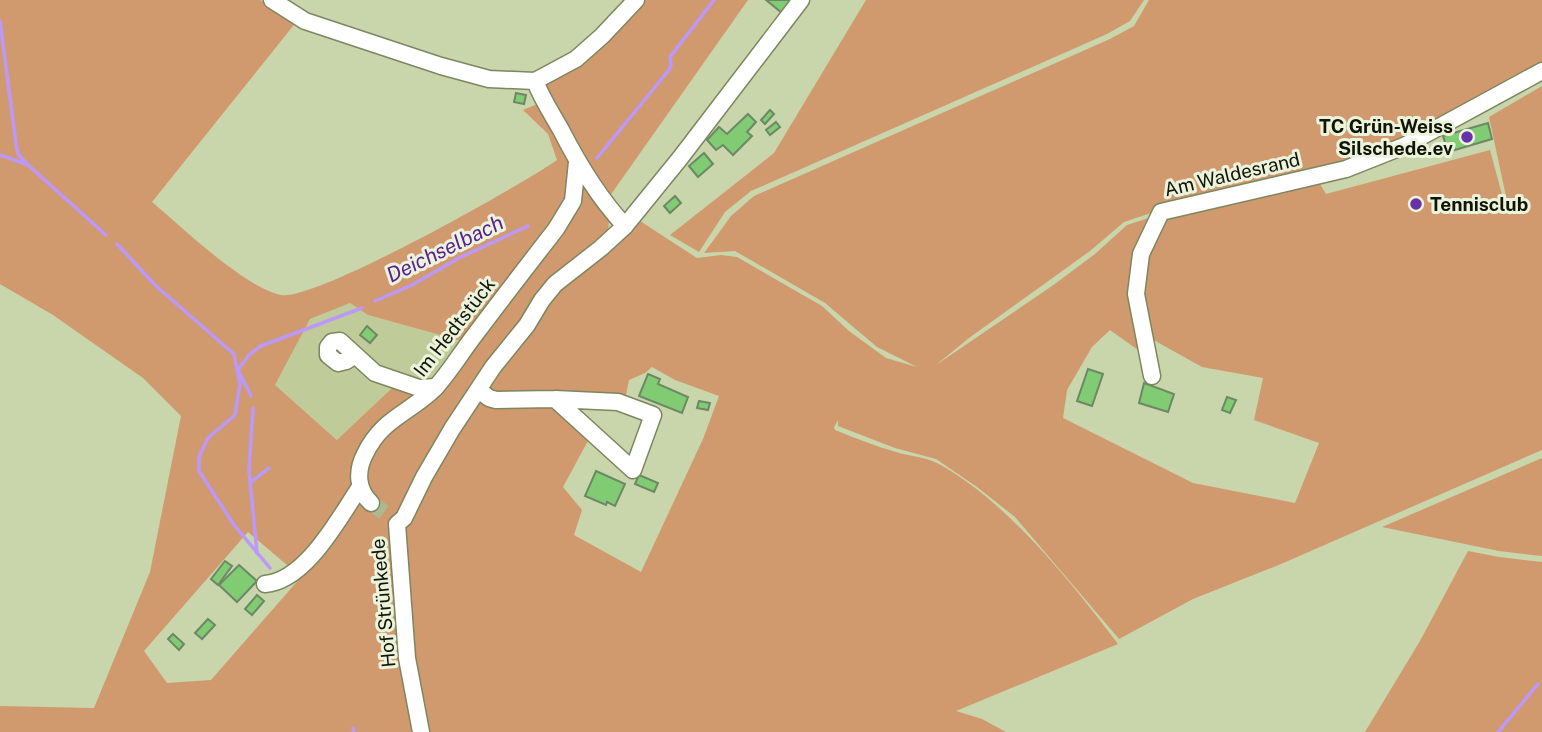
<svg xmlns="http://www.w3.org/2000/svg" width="1542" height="732" font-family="'Public Sans',sans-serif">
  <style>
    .built { fill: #bfcc9a }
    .green { fill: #d09a6e; fill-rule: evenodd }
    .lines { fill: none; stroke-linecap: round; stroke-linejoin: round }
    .stream { stroke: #bd98fb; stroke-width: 3.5 }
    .building { fill: #81cb72; stroke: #6d8867; stroke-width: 2 }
    .minor-tunnel { stroke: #adb891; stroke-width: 16; stroke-dasharray: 16 8; stroke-linecap: butt }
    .minor-casing { stroke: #7d875f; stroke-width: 19 }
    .minor { stroke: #fff; stroke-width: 16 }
    .poi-dot { fill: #6731a7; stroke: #ecf3dd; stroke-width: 2.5 }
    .labels { text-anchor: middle; stroke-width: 6; stroke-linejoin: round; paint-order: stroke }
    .poi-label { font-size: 19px; font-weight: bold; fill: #111506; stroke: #ecf3dd; text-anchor: end }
    .street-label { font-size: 19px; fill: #111506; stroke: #ecf3dd }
    .water-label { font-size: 21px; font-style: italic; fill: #582293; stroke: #ecf3dd }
  </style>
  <rect width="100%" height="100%" fill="#c9d5aa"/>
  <polygon class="built" points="350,303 368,315 462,341 424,392 393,386 338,440 275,385 310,319"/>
  <g class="green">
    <path d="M0,0H260L297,21L152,202C182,227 245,288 281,295C316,301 520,186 557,160L548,134L523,110L540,103L567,143L609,221L608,231L601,244L551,283L519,330L477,385L488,401C502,403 542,399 551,403C564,410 578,427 590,437L563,487L582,510L574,535L641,572L703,439L719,396L675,380L652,367L645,373L629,380L625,400L553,394H493L488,388L505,358L530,327L551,293L606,248L617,245L637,219L697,258L721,255L737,257L822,306L849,331L886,358L917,367L877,347L825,303L735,251L704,253L731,216L754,196L1110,39L1134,26L1149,0H1542V64L1517,77L1458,114L1401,145L1345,166L1160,210L1124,222L1090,251L969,338L936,365L1052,286L1095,254L1127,225L1155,216L1137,252L1132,286L1145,355L1110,330L1092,347L1067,390L1063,418L1193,483L1295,503L1319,443L1254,420L1263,378L1202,367L1150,338L1140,295L1144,255L1163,215L1317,179L1326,194L1490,150L1507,213L1510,215L1489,117L1542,86V450L1281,564L1193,599L1119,639L1015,517L977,487L936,459L895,448L838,426V420L834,427L835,430C855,438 875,446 896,452C909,456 925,457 937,463C1005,499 1072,583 1118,644L956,711L982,719L1006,732H424L411,654L407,564L398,565L404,654L417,732H0V706L94,708L150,572L181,416L143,378L53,315L0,284ZM350,303L368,315L462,341L424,392L394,386L337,440L275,385L310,319ZM248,532L301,577L211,680L167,683L144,651Z"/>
    <polygon points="641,0 748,0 607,200 544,94 547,84"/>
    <polygon points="866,0 1144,0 1130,21 1107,34 751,191 725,212 699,252 670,235 774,153"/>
    <polygon points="1542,458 1542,556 1499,551 1382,527"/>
    <polygon points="1468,551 1499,557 1542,562 1542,732 1365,732 1420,641"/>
  </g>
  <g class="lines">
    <g class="stream">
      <polyline points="0,21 16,144 18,154 28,165"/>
      <polyline points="0,155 28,165 106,235"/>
      <polyline points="597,158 669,70 671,65 670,57 714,0"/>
      <polyline points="117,244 156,286 234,354 240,384 235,415 208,438 199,457 199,471 234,525 270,568"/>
      <polyline points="375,301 412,285 459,258 528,226"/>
      <polyline points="251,396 238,370 249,355 261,346 362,308"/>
      <polyline points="253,408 249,470 257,553"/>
      <polyline points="251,482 269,468"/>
      <polyline points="353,728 354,732"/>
      <polyline points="1498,732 1538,684"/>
    </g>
  </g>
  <g class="building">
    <polygon points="766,0 792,0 782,13"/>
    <polygon points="516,93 526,95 524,104 514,102"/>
    <polygon points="770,110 774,114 765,124 761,120"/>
    <polygon points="748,114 756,122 747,132 752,136 733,155 723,145 716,150 707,140 719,127 727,134"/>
    <polygon points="776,122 780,127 770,135 766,130"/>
    <polygon points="1488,123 1492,139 1448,152 1443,136"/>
    <polygon points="704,153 713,164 698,177 689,166"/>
    <polygon points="675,196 681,203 670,213 664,206"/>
    <polygon points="367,326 377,335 370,343 360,335"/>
    <polygon points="1088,369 1103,374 1092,406 1077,401"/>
    <polygon points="648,374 660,379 658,384 688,397 682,413 639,396"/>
    <polygon points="1144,383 1174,394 1168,412 1139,403"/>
    <polygon points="1227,397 1236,400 1230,413 1222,410"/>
    <polygon points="699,401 710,403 708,410 697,408"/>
    <polygon points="596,471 625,484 615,506 607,502 606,505 585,496"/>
    <polygon points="639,475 658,483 654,492 635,484"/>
    <polygon points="225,561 232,566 218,585 211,579"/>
    <polygon points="239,565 257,581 237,602 219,585"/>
    <polygon points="257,595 264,601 252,615 245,609"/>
    <polygon points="208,619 215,625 202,639 195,633"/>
    <polygon points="173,634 184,644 179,650 168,639"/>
  </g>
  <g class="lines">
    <polyline class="minor-tunnel" points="371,503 389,516"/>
    <defs>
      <g id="minor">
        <polyline points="272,0 305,21 441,66 489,79 535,81 576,59 602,36 636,0"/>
        <path d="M535,81C542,99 552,114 561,130C579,165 598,197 625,226L681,157L801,0"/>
        <polyline points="355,355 346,361 338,363 328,355 328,347 332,342 340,341 375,373 419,388 436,387"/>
        <polyline points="1152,376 1136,294 1141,254 1161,212 1346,169 1404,146 1542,71"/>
        <polyline points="479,390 489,398 496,400 555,399 618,402 653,415 633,470 555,399"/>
        <path d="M371,503C357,490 356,471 365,454C382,418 410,413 435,388C449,373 461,353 474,336C501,300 528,265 556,229L573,201L577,162"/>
        <path d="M265,584C306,581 339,518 360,487"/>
        <polyline points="421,732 407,658 397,524 404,518 424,477 452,429 493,367 527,325 542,300 555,284 601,248 625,226"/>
      </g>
    </defs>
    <use href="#minor" class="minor-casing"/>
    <use href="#minor" class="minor"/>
  </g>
  <g class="poi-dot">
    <circle cx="1467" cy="137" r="7"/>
    <circle cx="1416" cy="204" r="7"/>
  </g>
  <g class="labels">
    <g class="poi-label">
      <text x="1453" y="133">TC Grün-Weiss<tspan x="1453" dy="22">Silschede.ev</tspan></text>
      <text x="1430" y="211" text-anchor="start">Tennisclub</text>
    </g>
    <g class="street-label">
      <text transform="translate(1232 174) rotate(-13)" y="7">Am Waldesrand</text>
      <text transform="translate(454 327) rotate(-52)" y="7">Im Hedtstück</text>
      <text transform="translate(383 603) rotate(-95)" y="7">Hof Strünkede</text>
    </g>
    <g class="water-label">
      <text transform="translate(445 249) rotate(-26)" y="7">Deichselbach</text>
    </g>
  </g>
</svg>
